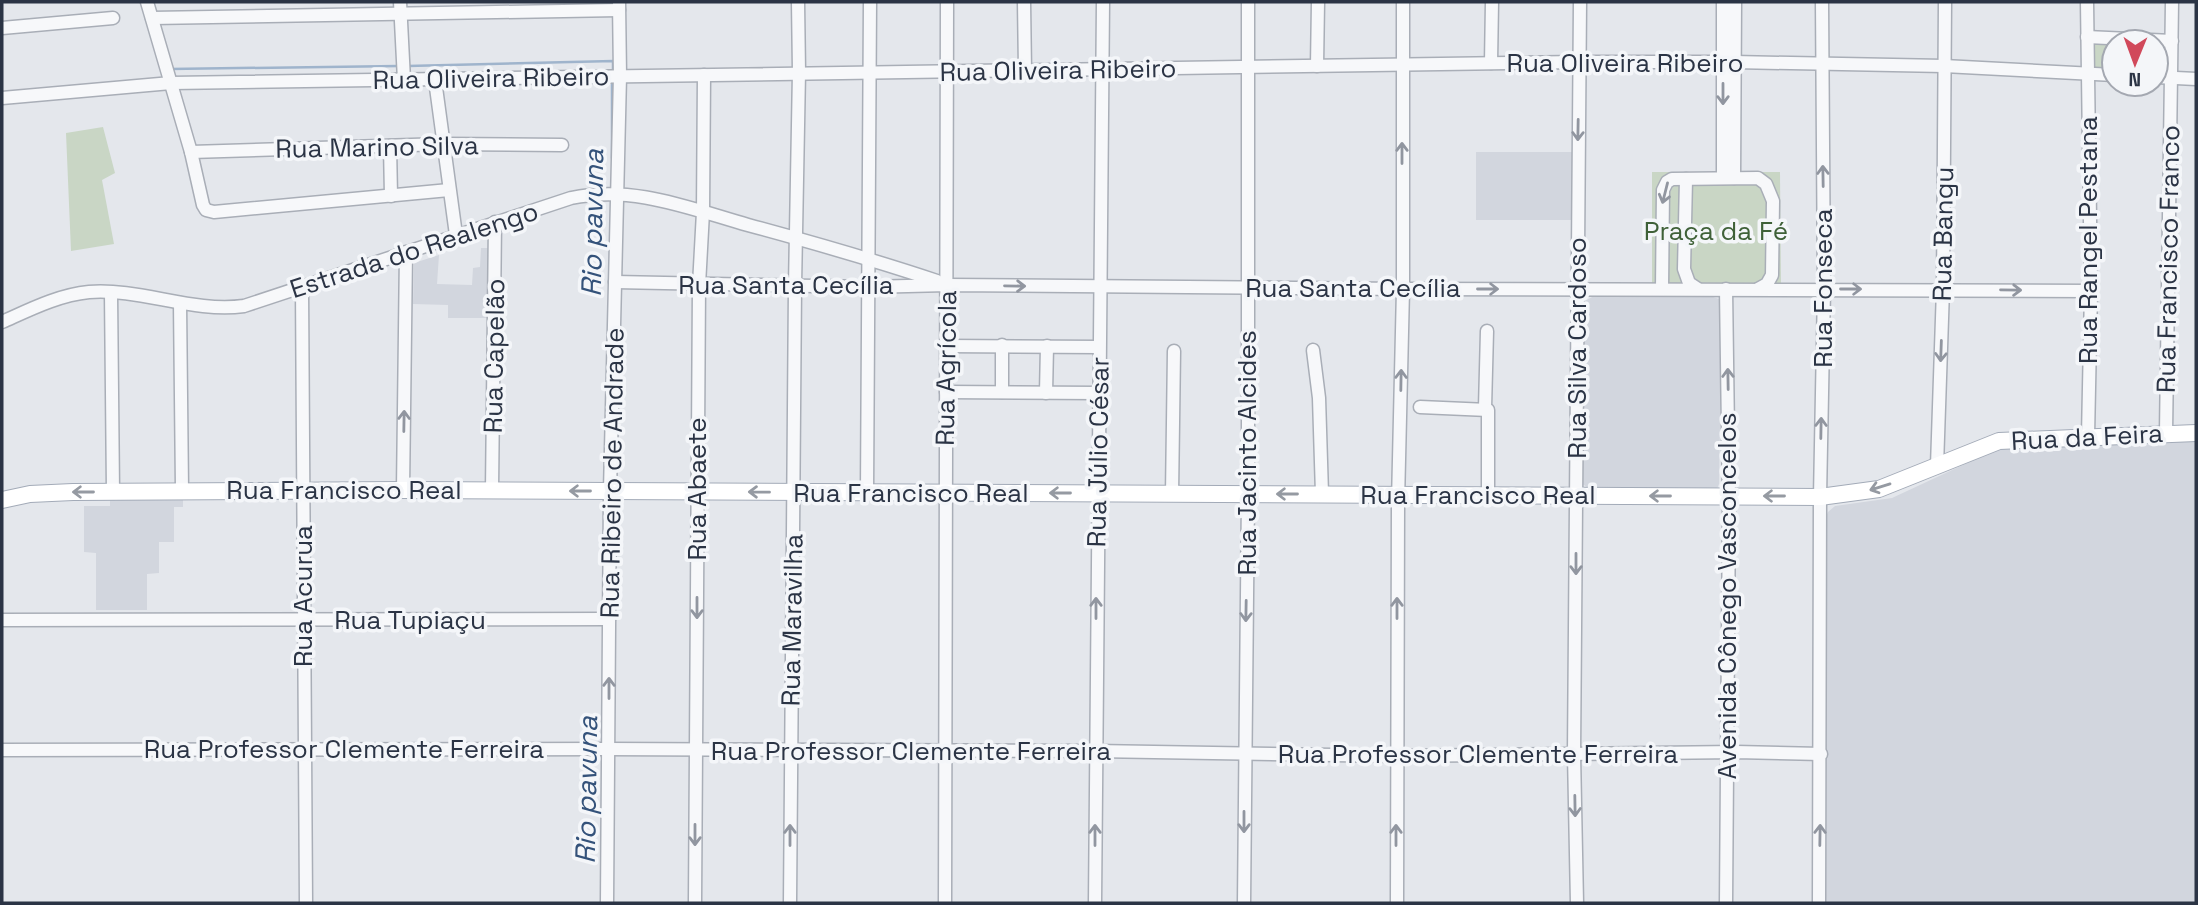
<svg xmlns="http://www.w3.org/2000/svg" width="2198" height="905" font-family="'Space Grotesk',sans-serif">
  <style>
    .built { fill: #d2d6de }
    .green { fill: #c9d6c5 }
    .lines { fill: none; stroke-linecap: round; stroke-linejoin: round }
    .stream { stroke: #9fb4cc; stroke-width: 2.5 }
    .minor-casing { stroke: #a9aeb7; stroke-width: 15 }
    .major-casing { stroke: #a3abb8; stroke-width: 18 }
    .minor { stroke: #f7f8fa; stroke-width: 12 }
    .major { stroke: #fff; stroke-width: 16 }
    .oneway { stroke: #9196a0 }
    .oneway2 { stroke: #959aa2 }
    .labels { text-anchor: middle; stroke-width: 7; stroke-linejoin: round; paint-order: stroke }
    .street-label { font-size: 26px; fill: #2b3445; stroke: #f4f6f9 }
    .park-label { font-size: 26px; fill: #3f6138; stroke: #f4f6f9 }
    .water-label { font-size: 28px; font-style: italic; fill: #34527a; stroke: #f4f6f9 }
  </style>
  <rect width="100%" height="100%" fill="#e4e7ec"/>
  <g class="built">
    <rect x="1476" y="152" width="102" height="68"/>
    <polygon points="481,248 489,248 487,318 448,318 448,305 413,304 414,263 439,255 437,284 472,285 473,268 480,267"/>
    <polygon points="1594,296 1713,297 1719,299 1722,304 1719,484 1717,489 1590,489 1581,483 1583,302"/>
    <polygon points="2196,439 2196,903 1823,903 1826,517 1828,512 1835,506 1892,498 1993,451 2016,442"/>
    <polygon points="110,496 183,496 183,507 174,507 174,542 159,542 159,573 147,574 147,610 96,610 96,553 84,552 84,506 110,506"/>
  </g>
  <g class="green">
    <polygon points="2087,37 2172,41 2172,77 2156,77 2156,42 2114,42 2114,75 2087,74"/>
    <polygon points="103,127 115,173 102,180 114,244 71,251 66,133"/>
    <polygon points="1652,172 1780,172 1781,289 1652,289"/>
  </g>
  <g class="lines">
    <g class="stream">
      <polyline points="408,66 613,61 613,70"/>
      <polyline points="170,69 398,66"/>
      <polyline points="612,158 612,81"/>
    </g>
    <defs>
      <g id="minor">
        <polyline points="147,2 191,152 203,205 206,210 214,212 449,190"/>
        <polyline points="400,2 404,80"/>
        <polyline points="1024,2 1025,71"/>
        <polyline points="1723,2 1723,178"/>
        <polyline points="2087,2 2091,291 2088,436"/>
        <polyline points="152,18 619,10"/>
        <polyline points="2,28 113,18"/>
        <polyline points="2087,37 2172,41"/>
        <polyline points="1491,63 1492,2"/>
        <polyline points="1317,66 1318,2"/>
        <polyline points="2156,77 2196,79"/>
        <polyline points="435,80 456,235"/>
        <polyline points="2,98 171,83 1579,62 1734,62 1944,66 2114,75"/>
        <polyline points="390,146 391,196"/>
        <polyline points="191,152 443,144 562,145"/>
        <polyline points="1734,178 1735,2"/>
        <polyline points="1686,179 1684,269 1689,283 1698,289"/>
        <polyline points="615,282 868,287 947,285 1403,289 2091,291"/>
        <polyline points="302,288 306,903"/>
        <polyline points="1662,289 1663,190 1667,182 1672,179 1758,178 1766,184 1773,201 1772,275 1767,284 1758,289"/>
        <polyline points="111,293 113,492"/>
        <polyline points="180,303 182,490"/>
        <path d="M2,322C29,310 58,295 89,292C141,288 192,313 244,306L571,198C633,185 688,208 748,225C811,242 874,260 937,281"/>
        <polyline points="946,346 1099,347"/>
        <polyline points="1313,350 1319,398 1322,494"/>
        <polyline points="946,392 1098,393"/>
        <polyline points="1002,392 1002,345"/>
        <polyline points="1046,393 1047,346"/>
        <polyline points="1420,407 1488,410 1488,495"/>
        <polyline points="1485,408 1487,331"/>
        <polyline points="2166,433 2172,2"/>
        <polyline points="1937,466 1943,289 1945,2"/>
        <polyline points="403,490 406,252"/>
        <polyline points="492,490 495,222"/>
        <polyline points="867,493 870,2"/>
        <polyline points="1172,494 1174,351"/>
        <polyline points="2,620 609,619"/>
        <polyline points="2,750 607,749 1095,751 1396,756 1736,752 1821,754"/>
        <polyline points="607,903 610,491 620,76 619,2"/>
        <polyline points="695,903 699,285 703,212 704,75"/>
        <polyline points="790,903 795,286 799,72 798,2"/>
        <polyline points="945,903 947,2"/>
        <polyline points="1095,903 1103,2"/>
        <polyline points="1244,903 1248,494 1248,2"/>
        <polyline points="1397,903 1398,502 1403,289 1403,2"/>
        <polyline points="1577,903 1574,754 1580,2"/>
        <polyline points="1726,903 1729,504 1726,289"/>
        <polyline points="1819,903 1820,497 1824,289 1822,2"/>
      </g>
      <polyline id="major" points="2,500 30,494 73,492 403,490 1820,497 1879,489 1999,441 2196,433"/>
    </defs>
    <use href="#minor" class="minor-casing"/>
    <use href="#major" class="major-casing"/>
    <use href="#minor" class="minor"/>
    <use href="#major" class="major"/>
  </g>
  <defs><path id="oneway-shaft" d="M-6 0H5M1.5-3L5.5 0L1.5 3" fill="none" stroke-width="1.6" stroke-linecap="round" stroke-linejoin="round" transform="scale(1.75)"/></defs>
  <g class="oneway">
    <use href="#oneway-shaft" transform="translate(1723 94) rotate(90)"/>
    <use href="#oneway-shaft" transform="translate(1578 130) rotate(91)"/>
    <use href="#oneway-shaft" transform="translate(1402 153) rotate(-90)"/>
    <use href="#oneway-shaft" transform="translate(1823 176) rotate(-91)"/>
    <use href="#oneway-shaft" transform="translate(1665 193) rotate(104)"/>
    <use href="#oneway-shaft" transform="translate(1015 286) rotate(1)"/>
    <use href="#oneway-shaft" transform="translate(1488 289)"/>
    <use href="#oneway-shaft" transform="translate(1851 289)"/>
    <use href="#oneway-shaft" transform="translate(2011 290) rotate(1)"/>
    <use href="#oneway-shaft" transform="translate(1941 351) rotate(92)"/>
    <use href="#oneway-shaft" transform="translate(1728 379) rotate(-91)"/>
    <use href="#oneway-shaft" transform="translate(1401 380) rotate(-89)"/>
    <use href="#oneway-shaft" transform="translate(404 421) rotate(-89)"/>
    <use href="#oneway-shaft" transform="translate(1821 428) rotate(-89)"/>
    <use href="#oneway-shaft" transform="translate(1576 564) rotate(90)"/>
    <use href="#oneway-shaft" transform="translate(697 608) rotate(90)"/>
    <use href="#oneway-shaft" transform="translate(1096 608) rotate(-90)"/>
    <use href="#oneway-shaft" transform="translate(1397 608) rotate(-90)"/>
    <use href="#oneway-shaft" transform="translate(1246 611) rotate(91)"/>
    <use href="#oneway-shaft" transform="translate(609 688) rotate(-90)"/>
    <use href="#oneway-shaft" transform="translate(1575 806) rotate(89)"/>
    <use href="#oneway-shaft" transform="translate(1244 822) rotate(90)"/>
    <use href="#oneway-shaft" transform="translate(695 835) rotate(90)"/>
    <use href="#oneway-shaft" transform="translate(790 835) rotate(-90)"/>
    <use href="#oneway-shaft" transform="translate(1095 835) rotate(-90)"/>
    <use href="#oneway-shaft" transform="translate(1396 835) rotate(-90)"/>
    <use href="#oneway-shaft" transform="translate(1820 835) rotate(-89)"/>
  </g>
  <g class="oneway2">
    <use href="#oneway-shaft" transform="translate(1880 487) rotate(163)"/>
    <use href="#oneway-shaft" transform="translate(580 491) rotate(180)"/>
    <use href="#oneway-shaft" transform="translate(83 492) rotate(-180)"/>
    <use href="#oneway-shaft" transform="translate(759 492) rotate(-179)"/>
    <use href="#oneway-shaft" transform="translate(1060 493) rotate(-180)"/>
    <use href="#oneway-shaft" transform="translate(1287 494) rotate(-180)"/>
    <use href="#oneway-shaft" transform="translate(1660 496) rotate(-180)"/>
    <use href="#oneway-shaft" transform="translate(1774 496) rotate(-180)"/>
  </g>
  <g class="labels">
    <g class="street-label">
      <text x="1625" y="72">Rua Oliveira Ribeiro</text>
      <text transform="translate(1058 70) rotate(-1)" y="9">Rua Oliveira Ribeiro</text>
      <text transform="translate(491 78) rotate(-1)" y="9">Rua Oliveira Ribeiro</text>
      <text transform="translate(377 147) rotate(-1)" y="9">Rua Marino Silva</text>
      <text transform="translate(1943 234) rotate(-89)" y="9">Rua Bangu</text>
      <text transform="translate(2088 240) rotate(-90)" y="9">Rua Rangel Pestana</text>
      <text transform="translate(414 250) rotate(-18)" y="9">Estrada do Realengo</text>
      <text transform="translate(2168 259) rotate(-89)" y="9">Rua Francisco Franco</text>
      <text x="786" y="294">Rua Santa Cecília</text>
      <text x="1353" y="297">Rua Santa Cecília</text>
      <text transform="translate(1823 288) rotate(-90)" y="9">Rua Fonseca</text>
      <text transform="translate(1577 348) rotate(-90)" y="9">Rua Silva Cardoso</text>
      <text transform="translate(494 356) rotate(-89)" y="9">Rua Capelão</text>
      <text transform="translate(946 368) rotate(-89)" y="9">Rua Agrícola</text>
      <text transform="translate(2087 437) rotate(-3)" y="9">Rua da Feira</text>
      <text transform="translate(1098 452) rotate(-89)" y="9">Rua Júlio César</text>
      <text transform="translate(1247 453) rotate(-90)" y="9">Rua Jacinto Alcides</text>
      <text transform="translate(612 473) rotate(-89)" y="9">Rua Ribeiro de Andrade</text>
      <text transform="translate(697 489) rotate(-90)" y="9">Rua Abaete</text>
      <text x="344" y="499">Rua Francisco Real</text>
      <text x="911" y="502">Rua Francisco Real</text>
      <text x="1478" y="504">Rua Francisco Real</text>
      <text transform="translate(303 596) rotate(-90)" y="9">Rua Acurua</text>
      <text transform="translate(1727 596) rotate(-90)" y="9">Avenida Cônego Vasconcelos</text>
      <text x="410" y="629">Rua Tupiaçu</text>
      <text transform="translate(792 620) rotate(-89)" y="9">Rua Maravilha</text>
      <text x="344" y="758">Rua Professor Clemente Ferreira</text>
      <text x="911" y="760">Rua Professor Clemente Ferreira</text>
      <text x="1478" y="763">Rua Professor Clemente Ferreira</text>
    </g>
    <g class="park-label">
      <text x="1716" y="240">Praça da Fé</text>
    </g>
    <g class="water-label">
      <text transform="translate(592 223) rotate(-89)" y="10">Rio pavuna</text>
      <text transform="translate(586 790) rotate(-89)" y="10">Rio pavuna</text>
    </g>
  </g>
  <rect width="2198" height="905" fill="none" stroke="#2b3445" stroke-width="7"/>
  <g transform="translate(2135 63) rotate(181)"><circle r="33" fill="#f4f6f9" stroke="#a4a8b1" stroke-width="2"/>
  <path d="M0-5L12 26L0 18L-12 26Z" fill="#d1495b"/>
  <text y="-10" font-size="19" font-weight="bold" text-anchor="middle" fill="#2b3445">N</text>
  </g>
</svg>
